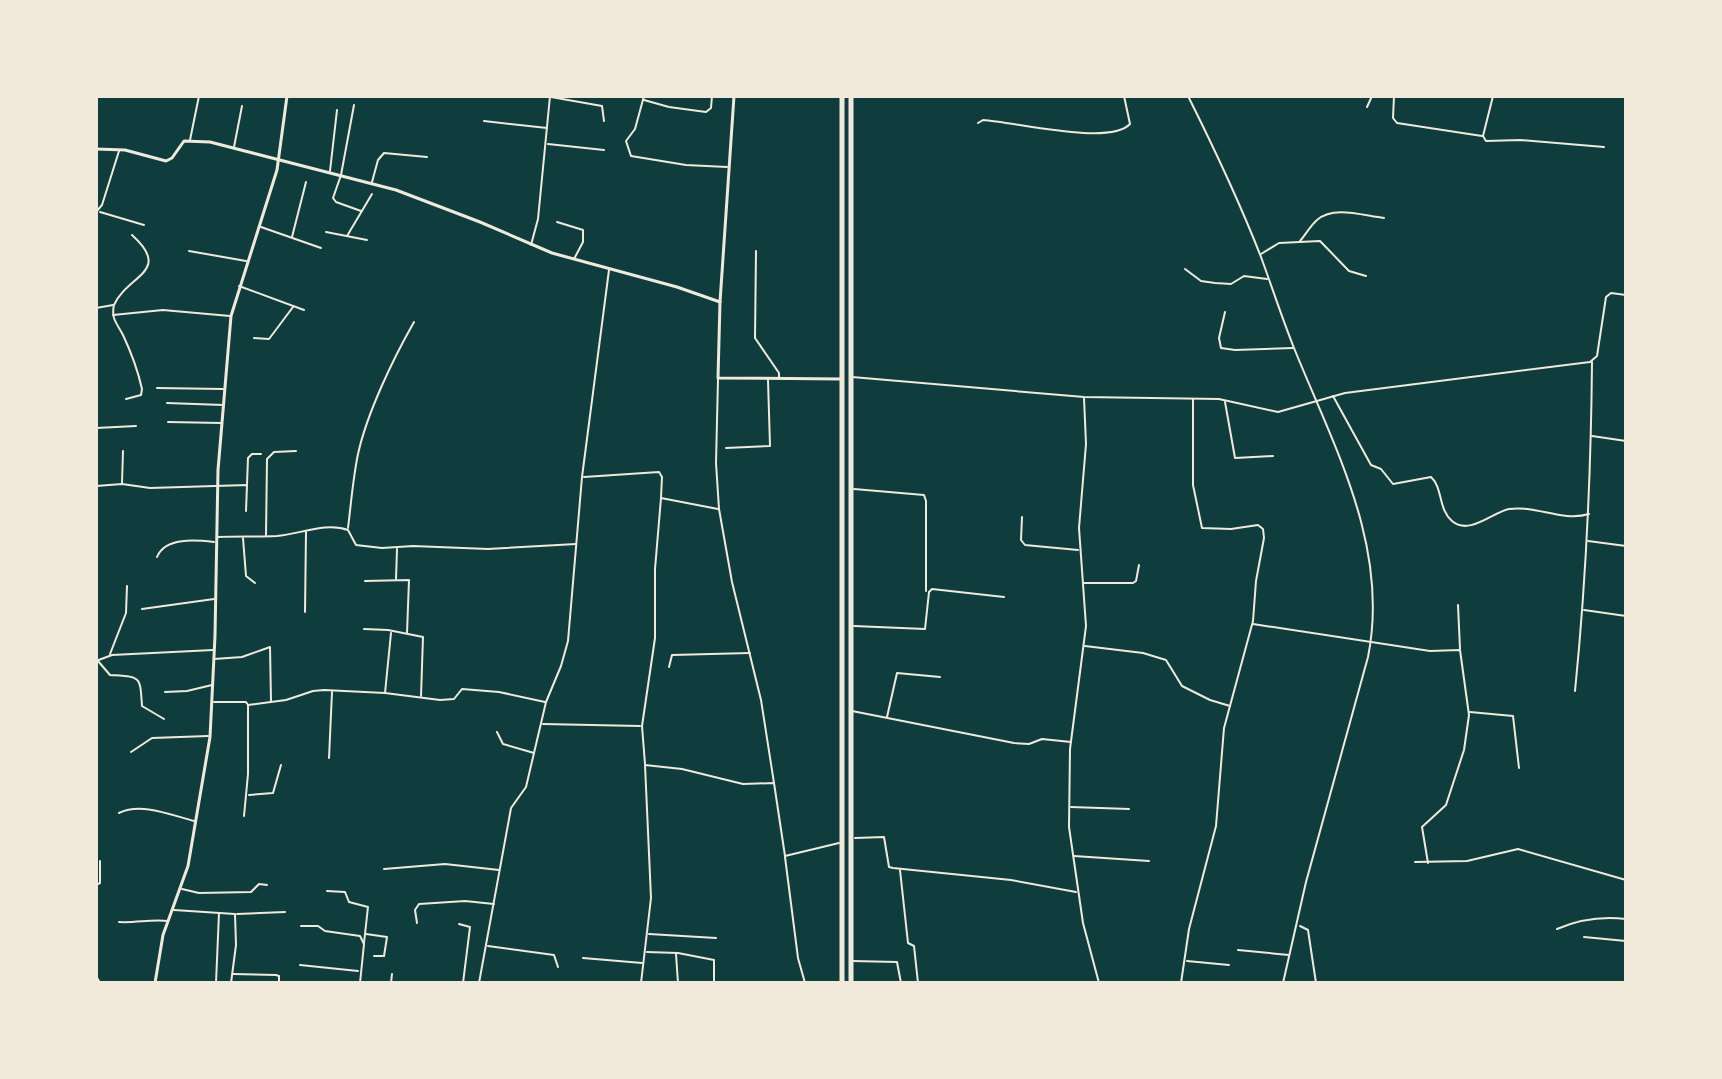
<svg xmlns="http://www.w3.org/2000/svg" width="1722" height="1079" font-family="'Work Sans',sans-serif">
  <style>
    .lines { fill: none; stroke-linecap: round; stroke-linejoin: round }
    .minor { stroke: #f1e9da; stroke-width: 2 }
    .tertiary { stroke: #f1e9da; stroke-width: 3 }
    .trunk { stroke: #f1e9da; stroke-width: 5 }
  </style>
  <rect width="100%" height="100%" fill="#0f3d3e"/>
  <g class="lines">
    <g class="minor">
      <polyline points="644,96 635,129 626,141 631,156 686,165 727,167"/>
      <path d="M1188,96C1214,148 1240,203 1261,257C1272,287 1282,318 1294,348C1334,447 1390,547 1368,657L1306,882L1283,983"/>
      <polyline points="1394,96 1393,118 1397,123 1482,136"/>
      <polyline points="1493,96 1483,136 1486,141 1520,140 1604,147"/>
      <polyline points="551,97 602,106 604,121"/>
      <polyline points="644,100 669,107 706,112 711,108 712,96"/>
      <polyline points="354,105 341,175 333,198 336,202 361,211"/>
      <polyline points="1367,107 1372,96"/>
      <polyline points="484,121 547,128"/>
      <path d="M978,123L983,120C1015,122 1109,146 1130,124L1124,96"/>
      <polyline points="190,140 199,96"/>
      <polyline points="548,144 604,150"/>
      <polyline points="234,147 242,106"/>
      <polyline points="330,171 337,110"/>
      <polyline points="372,182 378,160 384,153 427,157"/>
      <polyline points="96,212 102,205 119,151"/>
      <polyline points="100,212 144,225"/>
      <polyline points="557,222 583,230 583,242 574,259"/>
      <polyline points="261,227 321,248"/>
      <polyline points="326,232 367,240"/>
      <polyline points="347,236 372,194"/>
      <polyline points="292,237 306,182"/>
      <path d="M1300,241C1306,234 1311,225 1317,220C1334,205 1364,216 1384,218"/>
      <polyline points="531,245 538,219 550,96"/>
      <polyline points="189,251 246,261"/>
      <polyline points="756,251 755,338 779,373 779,378"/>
      <polyline points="1261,254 1279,243 1320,241 1349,271 1366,276"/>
      <polyline points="1185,269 1201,281 1215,283 1231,284 1244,276 1267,279"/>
      <polyline points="239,286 304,310"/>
      <polyline points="96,308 113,305"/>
      <polyline points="1225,312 1219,338 1221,348 1235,350 1293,348"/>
      <polyline points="113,315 163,310 230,316"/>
      <polyline points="254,338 269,339 293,307"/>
      <polyline points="852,377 1084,397 1219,399 1278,412 1345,393 1590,362 1597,356 1606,297 1611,293 1626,295"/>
      <polyline points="718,379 716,463 719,509 732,582 761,700 774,783"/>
      <polyline points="157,388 223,389"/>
      <path d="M1333,396L1371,465L1381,469L1393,484L1431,477C1443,488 1438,509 1452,521C1469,536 1493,512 1509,509C1536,505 1562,522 1589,514"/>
      <polyline points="1084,398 1086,444 1079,528 1086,626 1070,749 1069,827 1083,923 1099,983"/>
      <path d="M126,399L141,395L142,389C138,371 131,352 123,335C120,329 116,324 114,318C113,314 113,309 114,305C127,275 173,272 132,235"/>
      <polyline points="1225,402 1235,458 1273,456"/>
      <polyline points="167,403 223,405"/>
      <polyline points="168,422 221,423"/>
      <polyline points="96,428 136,426"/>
      <polyline points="1592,436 1626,441"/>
      <polyline points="726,448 770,446 768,380"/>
      <polyline points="584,477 659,472 662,477 661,497"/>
      <polyline points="122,483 123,451"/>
      <polyline points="247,484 248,458 252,454 261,454"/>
      <polyline points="96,486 122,484 150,488 247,485 246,511"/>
      <polyline points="854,489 924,495 926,501 926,591"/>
      <polyline points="1022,517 1021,540 1025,545 1078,550"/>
      <path d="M348,528C351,504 353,478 358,454C367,413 393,359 414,322"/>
      <polyline points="266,535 267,459 274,452 296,451"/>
      <path d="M218,537C237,536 257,537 277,536C300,534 326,522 348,530L356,545L382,548L413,546L488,549L576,544"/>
      <polyline points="243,538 246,576 255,583"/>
      <polyline points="1588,541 1626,546"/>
      <path d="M157,557C165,537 196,540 214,542"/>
      <polyline points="396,579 397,549"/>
      <polyline points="365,581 409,580 407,633"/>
      <polyline points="1083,583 1133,583 1136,581 1139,565"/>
      <polyline points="1458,605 1460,649"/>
      <polyline points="142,609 214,599"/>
      <polyline points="1584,610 1626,616"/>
      <polyline points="305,612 306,532"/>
      <polyline points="1253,624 1430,651 1460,650 1469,715 1464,750 1446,805 1422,827 1428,863"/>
      <polyline points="854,626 925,629 929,592 932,589 1004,597"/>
      <polyline points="364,629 388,630 423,637 421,696"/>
      <polyline points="1085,646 1143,653 1166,660 1182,686 1210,700 1230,706"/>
      <polyline points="110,654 126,613 127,586"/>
      <polyline points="214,659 242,657 270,647 271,701"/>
      <polyline points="96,661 112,655 213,650"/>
      <path d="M98,661L110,675C141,677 140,675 142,706L164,719"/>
      <polyline points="669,667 672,655 750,653"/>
      <polyline points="96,673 96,682"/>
      <path d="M1575,691C1586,582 1591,472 1592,362"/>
      <polyline points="165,692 187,691 212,685"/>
      <polyline points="385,693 391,633"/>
      <polyline points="214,702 246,702 248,705 248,774 244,816"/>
      <polyline points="248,705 286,700 313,691 324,690 385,693 440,700 454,699 462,689 499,692 545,702"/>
      <polyline points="852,711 1014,743 1029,744 1042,739 1071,742"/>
      <polyline points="1470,712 1513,716 1519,768"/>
      <polyline points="887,717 897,673 940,677"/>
      <polyline points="543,724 640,726"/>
      <polyline points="497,732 503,744 534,753"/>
      <polyline points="131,752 152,738 208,736"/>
      <polyline points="329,758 332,692"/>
      <polyline points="645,764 642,726 655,638 655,569 661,498 718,509"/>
      <polyline points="249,795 273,793 281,765"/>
      <polyline points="1071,807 1129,809"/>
      <path d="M119,813C141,802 171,815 194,821"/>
      <polyline points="855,838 884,837 889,867 893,868 1011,880 1076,892"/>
      <polyline points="1074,856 1149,861"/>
      <polyline points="785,857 798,958 805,983"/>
      <polyline points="1415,862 1467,861 1518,849 1626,880"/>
      <polyline points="384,869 445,864 499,870"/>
      <polyline points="900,870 908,943 914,946 918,983"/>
      <polyline points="96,885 100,883 100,861"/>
      <polyline points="182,889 199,893 251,892 259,884 267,885"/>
      <polyline points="327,891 345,892 349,902 368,907 364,943"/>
      <polyline points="1626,907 1626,938"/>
      <polyline points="174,910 235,914 236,945 231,983"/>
      <polyline points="237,914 285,912"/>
      <path d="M119,922C137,923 151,919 168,921"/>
      <polyline points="417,923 415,910 419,904 465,901 494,904"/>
      <polyline points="459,924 470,927 463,983"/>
      <polyline points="301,926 318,926 325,931 360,936 364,944 360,983"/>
      <polyline points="1300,926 1308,930 1316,983"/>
      <path d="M1557,929C1580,919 1601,916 1626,919"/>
      <polyline points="366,934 387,937 384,956 374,956"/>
      <polyline points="649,934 716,938"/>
      <polyline points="1584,937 1626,941"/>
      <polyline points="488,946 554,955 558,967"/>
      <polyline points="1238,950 1289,955"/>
      <polyline points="647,952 678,953 714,960 714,983"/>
      <polyline points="676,954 678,983"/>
      <polyline points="583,958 642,963"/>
      <polyline points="852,961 897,962 901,983"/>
      <polyline points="1187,961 1229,965"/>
      <polyline points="300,965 358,971"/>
      <polyline points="233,974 276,975 279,976 279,983"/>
      <polyline points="96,976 100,983"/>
      <polyline points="216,983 219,913"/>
      <polyline points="391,983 392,974"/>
      <polyline points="479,983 511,808 526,787 546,702 561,666 568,641 582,477 609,270"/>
      <polyline points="641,983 651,898 645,765 682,769 743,784 774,783 785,856 839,843"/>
      <polyline points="1181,983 1189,929 1216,826 1224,728 1253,621 1256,581 1264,538 1263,529 1258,525 1231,529 1202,528 1193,485 1193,399"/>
    </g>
    <g class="tertiary">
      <polyline points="734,96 720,302 718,378 842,379"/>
      <polyline points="96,149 125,150 166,161 172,158 184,141 210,142 396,190 480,222 552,253 677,287 720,302"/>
      <polyline points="155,983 163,935 188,866 210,737 215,636 218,470 231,316 277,170 287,96"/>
    </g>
    <g class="trunk">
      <polyline points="842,96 842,983"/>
      <polyline points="851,983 851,96"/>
    </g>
  </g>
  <rect width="1722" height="1079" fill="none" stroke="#f1e9da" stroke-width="196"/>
</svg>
